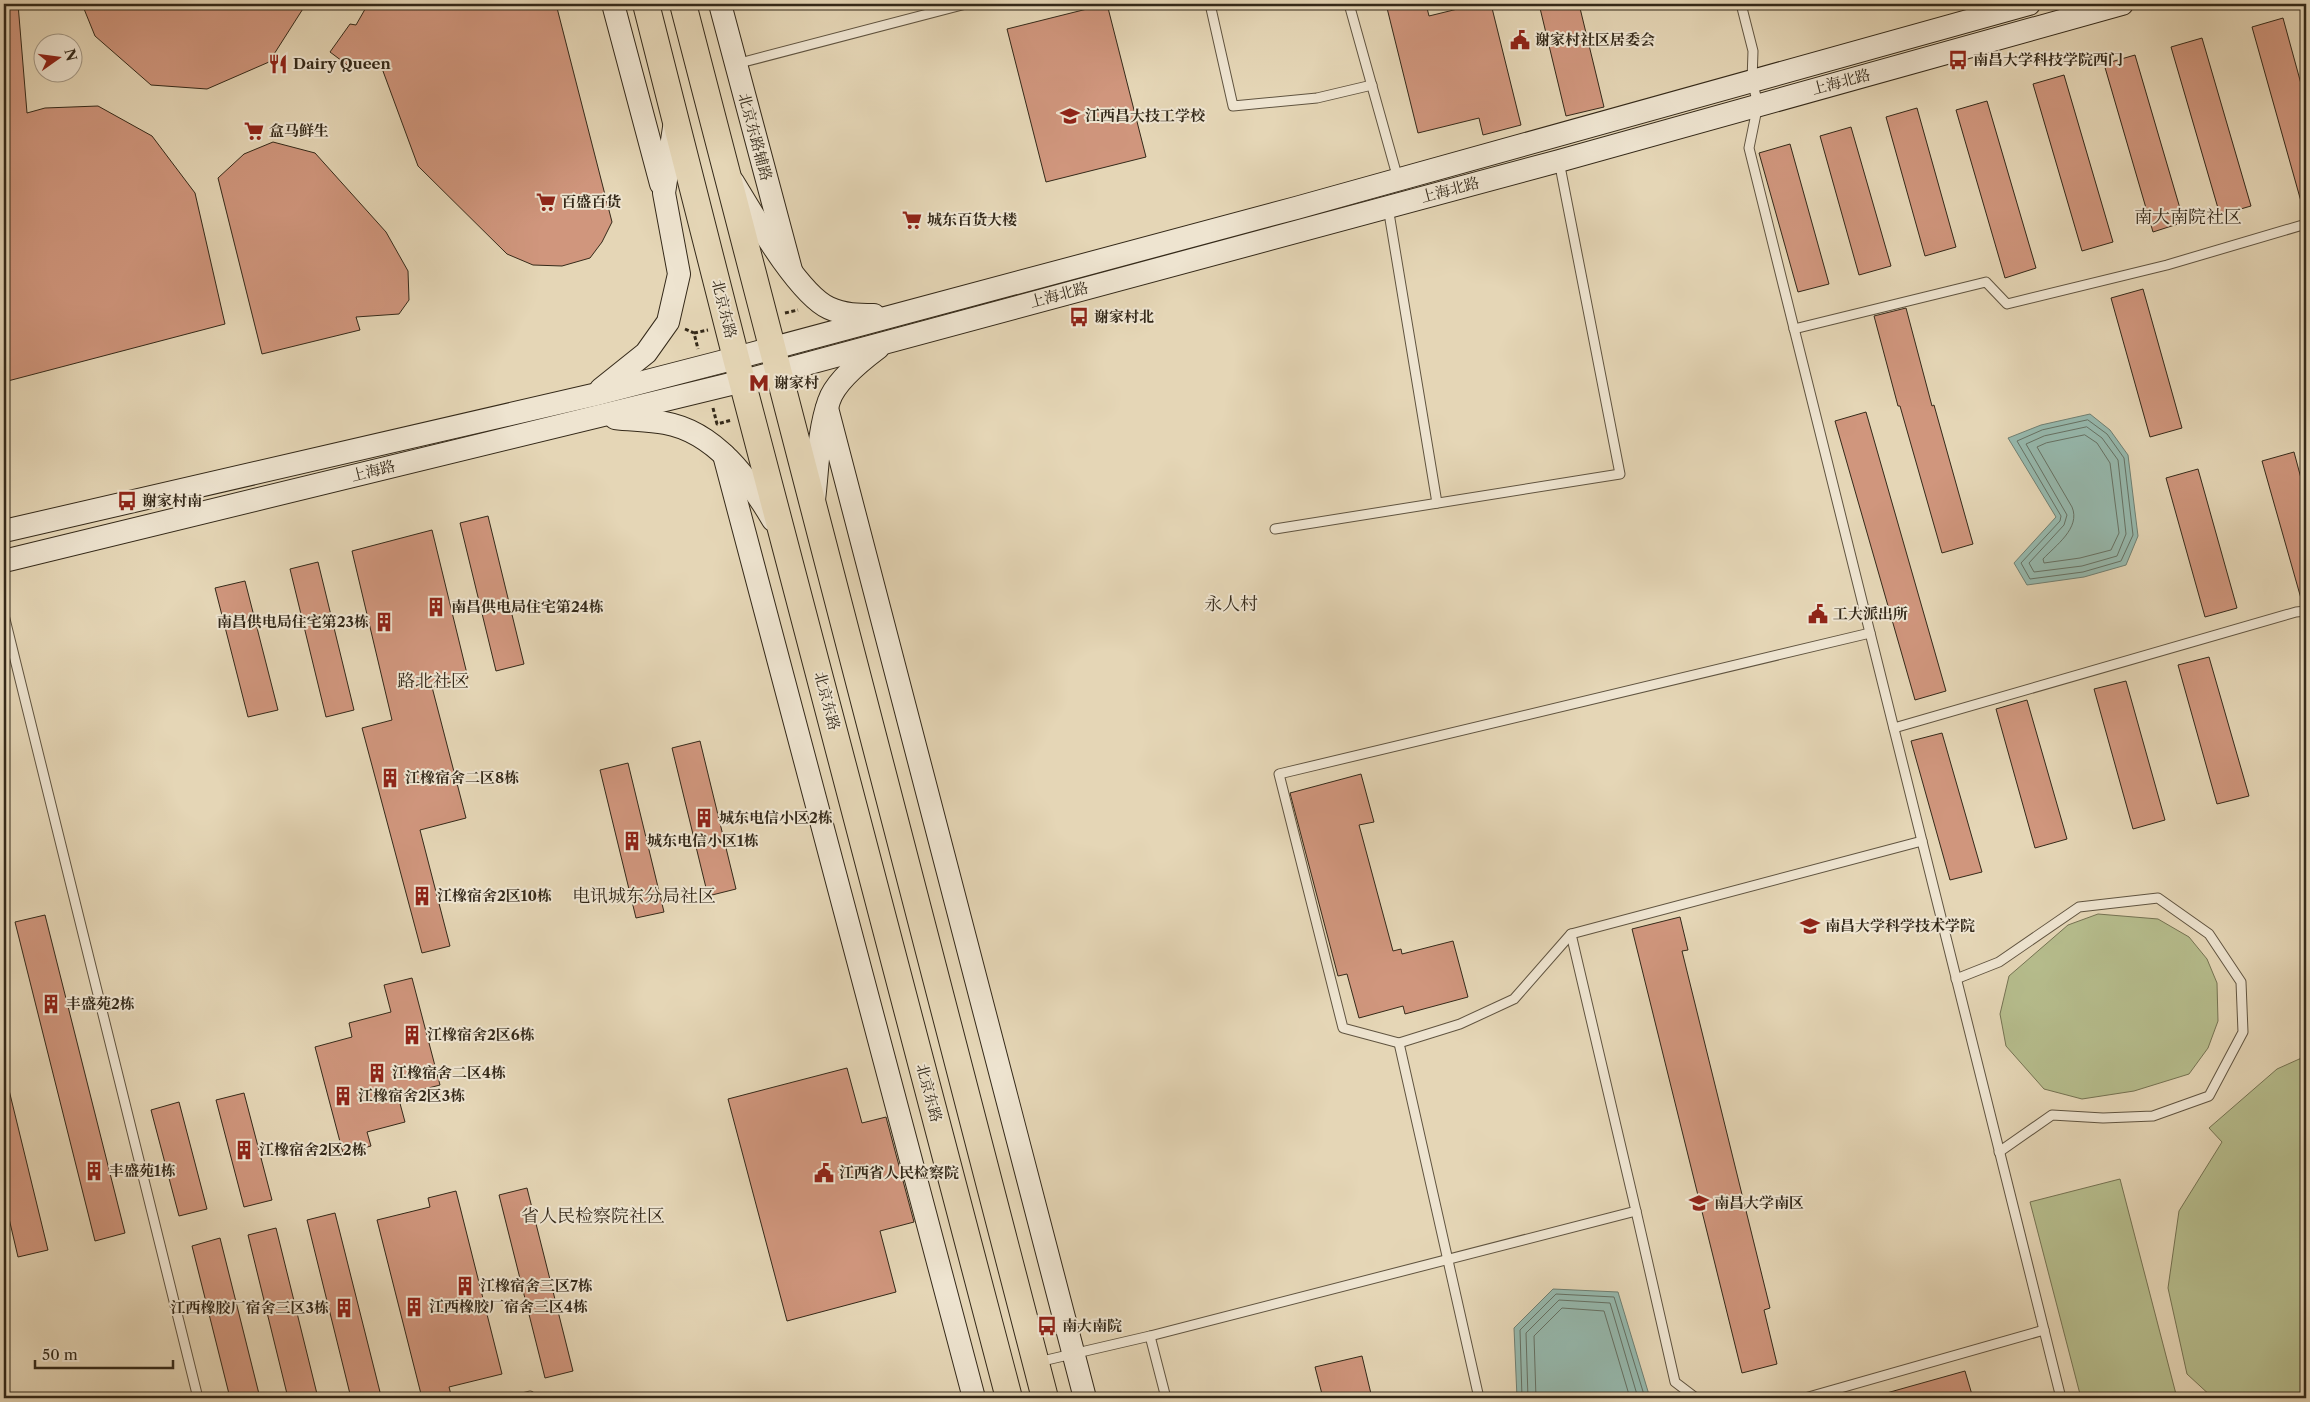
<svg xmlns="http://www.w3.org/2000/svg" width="2310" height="1402" font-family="'Libre Caslon Text','Noto Serif SC',serif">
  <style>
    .green { fill: #b6bd8d; stroke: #757353 }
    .water { fill: #96b9ae; stroke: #6f7f72 }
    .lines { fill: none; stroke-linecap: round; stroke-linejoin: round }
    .shore { stroke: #657164; stroke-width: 1 }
    .building { fill: #d0967d; stroke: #342919 }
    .service-casing { stroke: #605440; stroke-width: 11 }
    .secondary-casing { stroke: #342919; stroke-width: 24 }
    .primary-casing { stroke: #342919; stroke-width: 28 }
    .path { stroke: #342919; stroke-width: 3; stroke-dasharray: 4 2.5; stroke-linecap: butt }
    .service { stroke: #eee4d0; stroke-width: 9 }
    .secondary { stroke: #eee4d0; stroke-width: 22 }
    .primary { stroke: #e5d6b6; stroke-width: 26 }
    .labels { text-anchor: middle; stroke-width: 4; stroke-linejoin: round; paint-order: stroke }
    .poi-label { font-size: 15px; font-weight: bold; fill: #342919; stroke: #eee4d0; text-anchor: start }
    .street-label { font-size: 15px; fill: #342919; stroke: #eee4d0 }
    .quarter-label { font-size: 18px; fill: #342919; stroke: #eee4d0 }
  </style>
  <rect width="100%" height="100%" fill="#e5d6b6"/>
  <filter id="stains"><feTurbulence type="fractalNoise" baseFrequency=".004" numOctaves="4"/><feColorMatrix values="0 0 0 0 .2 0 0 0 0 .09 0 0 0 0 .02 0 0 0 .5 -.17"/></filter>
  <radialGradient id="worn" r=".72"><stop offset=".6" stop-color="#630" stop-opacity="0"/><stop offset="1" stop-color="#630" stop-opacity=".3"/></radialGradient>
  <g class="green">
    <polygon points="2098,914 2158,919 2189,937 2207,959 2217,983 2218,1021 2208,1048 2189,1074 2134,1091 2082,1099 2044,1089 2006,1046 2000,1014 2009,976 2068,925"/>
    <polygon points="2306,1056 2306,1398 2213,1398 2187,1374 2168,1288 2179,1211 2222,1142 2209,1128 2277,1069"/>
    <polygon points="2120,1179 2177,1398 2081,1398 2030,1202"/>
  </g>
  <g class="water">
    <polygon points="2090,414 2110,430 2128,455 2138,536 2126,565 2084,577 2027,585 2014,563 2056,517 2008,438 2041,425"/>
    <polygon points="1553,1289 1618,1292 1650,1398 1517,1398 1514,1328"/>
  </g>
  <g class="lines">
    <g class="shore">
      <polygon points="2088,420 2107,434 2124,458 2133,535 2121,561 2083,572 2030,579 2021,563 2060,521 2061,516 2017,441 2042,430"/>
      <polygon points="2087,427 2102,438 2118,460 2126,534 2117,556 2082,566 2034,572 2029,563 2064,525 2067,515 2026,444 2044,436"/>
      <path d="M2085,435L2097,443L2110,463L2119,533L2111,550L2080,558L2044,563L2043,559C2055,546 2081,528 2072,507L2037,447L2046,443Z"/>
      <polyline points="1522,1398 1520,1330 1556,1294 1614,1297 1645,1398"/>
      <polyline points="1528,1398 1526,1333 1559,1300 1610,1303 1638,1398"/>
      <polyline points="1536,1398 1534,1336 1562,1308 1604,1311 1630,1398"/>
    </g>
  </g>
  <g class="building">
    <polygon points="4,4 18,4 27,113 45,108 98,106 152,136 195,193 225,324 4,382"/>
    <polygon points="82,4 306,4 269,62 207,89 151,85 95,36"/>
    <polygon points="368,4 556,4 612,222 602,242 590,258 562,266 533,265 507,254 418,166 380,63 354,70 330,52 350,24 356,25"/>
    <polygon points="1107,4 1146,157 1046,182 1007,29"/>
    <polygon points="1386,4 1426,4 1429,16 1478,4 1491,4 1521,125 1483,135 1479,118 1418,133"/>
    <polygon points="1539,4 1579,4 1604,107 1566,116"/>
    <polygon points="2283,18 2306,102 2306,205 2302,205 2252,27"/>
    <polygon points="2202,38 2251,206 2220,215 2171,47"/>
    <polygon points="2135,55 2184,222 2153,232 2104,64"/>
    <polygon points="2064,75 2113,242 2082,251 2033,84"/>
    <polygon points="1987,101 2036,268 2005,278 1956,110"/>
    <polygon points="1917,108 1956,247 1925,256 1886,117"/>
    <polygon points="1851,127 1891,266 1859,275 1820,136"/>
    <polygon points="273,142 315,153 386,232 408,271 409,300 399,314 356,317 360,330 262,354 218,178 244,154"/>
    <polygon points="1790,144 1829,284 1798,292 1759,153"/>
    <polygon points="2143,289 2182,428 2150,437 2111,298"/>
    <polygon points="1906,308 1932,406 1934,405 1973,544 1942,553 1900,406 1898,406 1874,316"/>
    <polygon points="1866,412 1946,691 1915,700 1835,421"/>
    <polygon points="2294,452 2306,497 2306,601 2302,602 2262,461"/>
    <polygon points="2198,469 2237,608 2205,617 2166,478"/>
    <polygon points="488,516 524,664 496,671 460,523"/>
    <polygon points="432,530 468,678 432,687 466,818 420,830 450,946 422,953 362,728 392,720 352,551"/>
    <polygon points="318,562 354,710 326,717 290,569"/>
    <polygon points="245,581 278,710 248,717 215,588"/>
    <polygon points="2209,657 2249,796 2217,804 2178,665"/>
    <polygon points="2126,681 2165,820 2133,829 2094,689"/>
    <polygon points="2027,700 2067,839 2035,848 1996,709"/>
    <polygon points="1942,733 1982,872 1950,880 1911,741"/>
    <polygon points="700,741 736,889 708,896 672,748"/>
    <polygon points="628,763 664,912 636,918 600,770"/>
    <polygon points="1361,774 1374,822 1359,825 1393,951 1401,949 1402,954 1453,941 1468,997 1405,1014 1403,1006 1359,1018 1347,974 1338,976 1290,793"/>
    <polygon points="45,915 125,1233 95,1241 15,922"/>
    <polygon points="1680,917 1688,950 1682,951 1770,1308 1764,1310 1777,1364 1742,1373 1632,929"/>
    <polygon points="412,978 440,1085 398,1096 405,1122 367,1132 371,1146 343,1153 315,1047 352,1037 349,1023 391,1012 384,985"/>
    <polygon points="847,1068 862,1123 886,1117 914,1222 880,1231 896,1292 787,1321 728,1099"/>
    <polygon points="9,1090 48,1250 18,1257 4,1197 4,1091"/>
    <polygon points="244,1093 272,1200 244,1207 216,1100"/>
    <polygon points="179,1102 207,1209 179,1216 151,1110"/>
    <polygon points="527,1188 573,1371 545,1378 499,1195"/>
    <polygon points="456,1191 502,1374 449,1387 451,1395 439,1398 422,1398 377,1220 430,1207 428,1198"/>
    <polygon points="335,1213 381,1396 370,1398 351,1398 307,1220"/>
    <polygon points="276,1228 318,1398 288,1398 248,1235"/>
    <polygon points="220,1238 260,1398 230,1398 192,1246"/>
    <polygon points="1362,1356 1372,1398 1323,1398 1315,1367"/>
    <polygon points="1965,1371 1973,1398 1884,1398 1883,1394"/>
  </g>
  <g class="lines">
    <defs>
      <g id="service">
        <polyline points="1210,4 1233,106 1317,98 1372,85"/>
        <polyline points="1349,4 1398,179"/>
        <polyline points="1741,4 1753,51 1752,81 1758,104 1749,148 2061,1398"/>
        <polyline points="736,64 966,4"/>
        <polyline points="1388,207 1437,503"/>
        <polyline points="1794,329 1986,282 2007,304 2167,265 2306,224"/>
        <polyline points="1275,529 1620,474 1559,161"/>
        <polyline points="4,615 198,1398"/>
        <polyline points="1894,728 2296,612 2306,611"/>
        <polyline points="1956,979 1999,962 2079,907 2158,898 2209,934 2241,982 2243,1032 2209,1096 2153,1116 2103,1118 2052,1115 1999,1152"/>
        <polyline points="1399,1043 1343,1028 1279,774 1870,633"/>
        <polyline points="1636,1211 1675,1382 1696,1398"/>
        <polyline points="1150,1336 1166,1398"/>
        <polyline points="1038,1362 1150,1336 1636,1211 1571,934 1922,841"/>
        <polyline points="522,1398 530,1396"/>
        <polyline points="1479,1398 1399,1043 1460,1024 1514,999 1571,934"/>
        <polyline points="1805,1398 2044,1330"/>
      </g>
      <g id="secondary">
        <polyline points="613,4 661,184"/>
        <polyline points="720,4 791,270"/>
        <path d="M733,182C752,213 798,294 829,308C844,315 859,315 874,315"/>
        <polyline points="601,389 646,353 668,322 679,274 664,193 675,121"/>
        <polyline points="827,408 1085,1398"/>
        <path d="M615,418C631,420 649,420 665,423C715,432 749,479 773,520"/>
        <polyline points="724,455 974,1398"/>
        <path d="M814,500C818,468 818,432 829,401C835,382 862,360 878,348"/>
        <polyline points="4,531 593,395 736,358 1296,208 2029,4"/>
        <polyline points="4,561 743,381 1559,161 2122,4"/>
      </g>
      <g id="primary">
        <polyline points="646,4 736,358 1009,1398"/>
        <polyline points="683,4 1045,1398"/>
      </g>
    </defs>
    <use href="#service" class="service-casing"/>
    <use href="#secondary" class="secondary-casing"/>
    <use href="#primary" class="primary-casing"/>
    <g class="path">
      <polyline points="785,313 798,310"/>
      <polyline points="685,329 694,333 698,349"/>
      <polyline points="694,333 708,330"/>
      <polyline points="713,408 717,424 732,420"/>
    </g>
    <use href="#service" class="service"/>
    <use href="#secondary" class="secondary"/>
    <use href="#primary" class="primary"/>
  </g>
  <defs>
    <symbol id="civic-bare" viewBox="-9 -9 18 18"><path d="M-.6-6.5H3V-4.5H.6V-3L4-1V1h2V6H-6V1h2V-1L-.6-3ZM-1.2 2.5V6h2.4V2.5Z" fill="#8f2418" stroke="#eee4d0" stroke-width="2.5" paint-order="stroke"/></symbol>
    <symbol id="bus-bare" viewBox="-9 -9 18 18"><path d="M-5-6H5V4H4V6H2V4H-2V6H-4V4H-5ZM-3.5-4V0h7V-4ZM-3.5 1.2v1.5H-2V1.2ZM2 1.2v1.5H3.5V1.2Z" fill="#8f2418" stroke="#eee4d0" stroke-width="2.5" paint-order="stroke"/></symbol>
    <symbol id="restaurant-bare" viewBox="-9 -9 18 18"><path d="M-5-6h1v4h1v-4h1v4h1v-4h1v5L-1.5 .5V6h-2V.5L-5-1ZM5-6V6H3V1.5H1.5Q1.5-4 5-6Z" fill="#8f2418" stroke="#eee4d0" stroke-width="2.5" paint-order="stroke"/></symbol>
    <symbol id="school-bare" viewBox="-9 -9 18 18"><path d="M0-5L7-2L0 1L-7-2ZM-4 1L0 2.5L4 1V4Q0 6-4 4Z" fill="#8f2418" stroke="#eee4d0" stroke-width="2.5" paint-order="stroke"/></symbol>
    <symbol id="supermarket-bare" viewBox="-9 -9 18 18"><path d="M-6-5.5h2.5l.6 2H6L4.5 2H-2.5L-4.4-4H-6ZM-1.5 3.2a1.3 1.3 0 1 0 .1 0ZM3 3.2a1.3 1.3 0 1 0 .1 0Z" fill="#8f2418" stroke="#eee4d0" stroke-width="2.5" paint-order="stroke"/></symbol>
    <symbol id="metro-bare" viewBox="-9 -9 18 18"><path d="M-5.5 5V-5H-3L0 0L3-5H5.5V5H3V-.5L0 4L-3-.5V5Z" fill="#8f2418" stroke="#eee4d0" stroke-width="2.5" paint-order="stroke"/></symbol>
    <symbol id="building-bare" viewBox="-9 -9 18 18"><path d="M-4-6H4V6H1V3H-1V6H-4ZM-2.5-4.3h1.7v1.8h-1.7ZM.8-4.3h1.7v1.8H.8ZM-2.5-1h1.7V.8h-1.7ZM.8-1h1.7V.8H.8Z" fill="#8f2418" stroke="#eee4d0" stroke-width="2.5" paint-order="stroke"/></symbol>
    <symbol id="university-bare" viewBox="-9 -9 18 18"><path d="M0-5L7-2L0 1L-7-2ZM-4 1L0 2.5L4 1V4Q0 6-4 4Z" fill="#8f2418" stroke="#eee4d0" stroke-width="2.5" paint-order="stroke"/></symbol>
  </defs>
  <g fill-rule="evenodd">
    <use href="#civic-bare" x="1506" y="26" width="28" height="28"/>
    <use href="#bus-bare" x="1944" y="46" width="28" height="28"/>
    <use href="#restaurant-bare" x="264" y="50" width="28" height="28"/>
    <use href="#school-bare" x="1056" y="102" width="28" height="28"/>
    <use href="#supermarket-bare" x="240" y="117" width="28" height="28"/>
    <use href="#supermarket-bare" x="532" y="188" width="28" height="28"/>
    <use href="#supermarket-bare" x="898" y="206" width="28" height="28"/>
    <use href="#bus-bare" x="1065" y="303" width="28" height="28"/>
    <use href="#metro-bare" x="745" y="369" width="28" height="28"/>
    <use href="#bus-bare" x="113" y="487" width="28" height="28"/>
    <use href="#building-bare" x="422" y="593" width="28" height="28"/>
    <use href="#civic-bare" x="1804" y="600" width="28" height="28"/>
    <use href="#building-bare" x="370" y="608" width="28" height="28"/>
    <use href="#building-bare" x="376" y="764" width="28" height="28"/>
    <use href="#building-bare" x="690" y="804" width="28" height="28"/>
    <use href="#building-bare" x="618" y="827" width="28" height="28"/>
    <use href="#building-bare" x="408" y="882" width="28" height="28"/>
    <use href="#university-bare" x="1796" y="912" width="28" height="28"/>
    <use href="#building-bare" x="37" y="990" width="28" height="28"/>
    <use href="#building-bare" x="398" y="1021" width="28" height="28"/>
    <use href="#building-bare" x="363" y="1059" width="28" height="28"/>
    <use href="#building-bare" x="329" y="1082" width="28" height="28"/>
    <use href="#building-bare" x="230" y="1136" width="28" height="28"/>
    <use href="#building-bare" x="80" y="1157" width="28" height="28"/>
    <use href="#civic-bare" x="810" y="1159" width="28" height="28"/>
    <use href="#school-bare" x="1685" y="1189" width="28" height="28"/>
    <use href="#building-bare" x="451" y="1272" width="28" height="28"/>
    <use href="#building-bare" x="400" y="1293" width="28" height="28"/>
    <use href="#building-bare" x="330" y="1294" width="28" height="28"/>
    <use href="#bus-bare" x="1033" y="1312" width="28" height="28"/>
  </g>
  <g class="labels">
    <g class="poi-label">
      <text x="1535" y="45">谢家村社区居委会</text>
      <text x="1973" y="65">南昌大学科技学院西门</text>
      <text x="293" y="69">Dairy Queen</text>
      <text x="1085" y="121">江西昌大技工学校</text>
      <text x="269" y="136">盒马鲜生</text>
      <text x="561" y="207">百盛百货</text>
      <text x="927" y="225">城东百货大楼</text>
      <text x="1094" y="322">谢家村北</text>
      <text x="774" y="388">谢家村</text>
      <text x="142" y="506">谢家村南</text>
      <text x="451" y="612">南昌供电局住宅第24栋</text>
      <text x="1833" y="619">工大派出所</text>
      <text x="369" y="627" text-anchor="end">南昌供电局住宅第23栋</text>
      <text x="405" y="783">江橡宿舍二区8栋</text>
      <text x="719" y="823">城东电信小区2栋</text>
      <text x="647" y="846">城东电信小区1栋</text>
      <text x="437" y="901">江橡宿舍2区10栋</text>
      <text x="1825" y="931">南昌大学科学技术学院</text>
      <text x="66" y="1009">丰盛苑2栋</text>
      <text x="427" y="1040">江橡宿舍2区6栋</text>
      <text x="392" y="1078">江橡宿舍二区4栋</text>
      <text x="358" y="1101">江橡宿舍2区3栋</text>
      <text x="259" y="1155">江橡宿舍2区2栋</text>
      <text x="109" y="1176">丰盛苑1栋</text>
      <text x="839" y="1178">江西省人民检察院</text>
      <text x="1714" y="1208">南昌大学南区</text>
      <text x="480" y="1291">江橡宿舍三区7栋</text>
      <text x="429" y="1312">江西橡胶厂宿舍三区4栋</text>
      <text x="329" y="1313" text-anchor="end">江西橡胶厂宿舍三区3栋</text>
      <text x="1062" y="1331">南大南院</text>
    </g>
    <g class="street-label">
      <text transform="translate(1841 82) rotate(-15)" y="5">上海北路</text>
      <text transform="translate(755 137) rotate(75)" y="5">北京东路辅路</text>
      <text transform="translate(1450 190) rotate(-15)" y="5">上海北路</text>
      <text transform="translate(1059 295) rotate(-15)" y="5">上海北路</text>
      <text transform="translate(724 309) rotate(76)" y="5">北京东路</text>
      <text transform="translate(373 471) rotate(-14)" y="5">上海路</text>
      <text transform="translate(827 701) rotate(75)" y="5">北京东路</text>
      <text transform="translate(929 1093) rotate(75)" y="5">北京东路</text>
    </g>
    <g class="quarter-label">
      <text x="2188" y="223">南大南院社区</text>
      <text x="1231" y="610">永人村</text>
      <text x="433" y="687">路北社区</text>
      <text x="644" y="902">电讯城东分局社区</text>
      <text x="593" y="1222">省人民检察院社区</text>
    </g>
  </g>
  <rect width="2310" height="1402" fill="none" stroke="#e5d6b6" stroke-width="20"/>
  <rect x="5" y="5" width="2300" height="1392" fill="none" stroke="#342919" stroke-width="2.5"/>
  <rect x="10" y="10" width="2290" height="1382" fill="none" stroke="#342919"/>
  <g transform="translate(58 58) rotate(76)"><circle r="24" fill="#eee4d0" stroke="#a49987"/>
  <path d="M0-4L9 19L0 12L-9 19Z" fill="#8f2418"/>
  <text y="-8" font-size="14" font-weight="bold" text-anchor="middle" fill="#342919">N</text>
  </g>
  <path d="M35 1360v8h138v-8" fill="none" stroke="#342919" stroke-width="2.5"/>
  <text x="42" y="1360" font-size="15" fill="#342919" stroke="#eee4d0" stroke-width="4" paint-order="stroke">50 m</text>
  <rect width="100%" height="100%" filter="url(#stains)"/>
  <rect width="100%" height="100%" fill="url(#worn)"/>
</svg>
